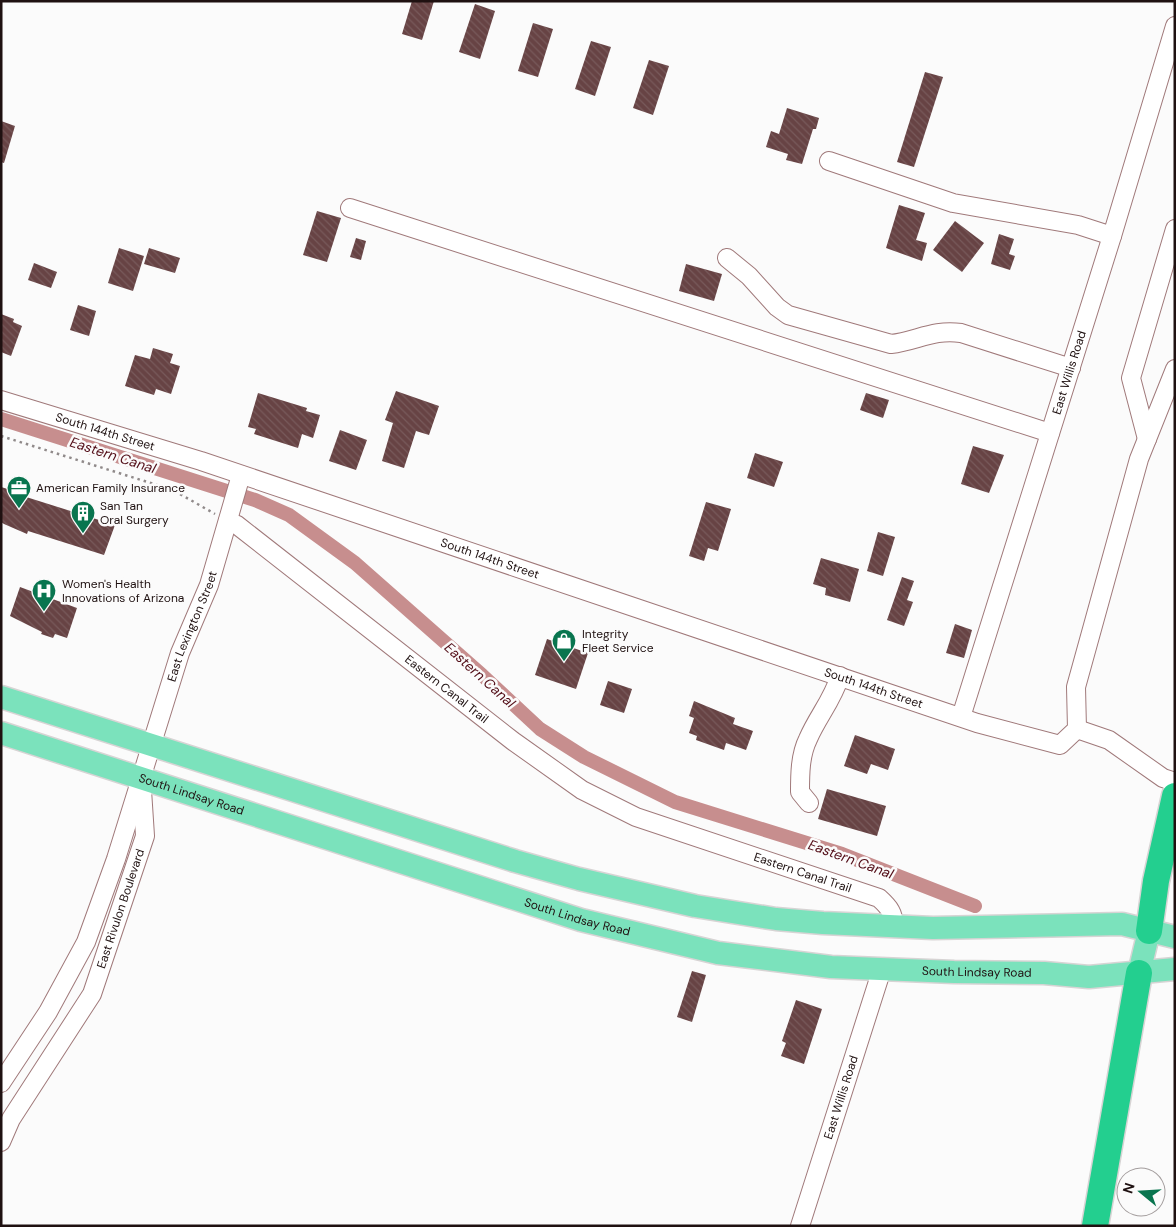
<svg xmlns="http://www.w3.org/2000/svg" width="1176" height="1227" font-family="'DM Sans',sans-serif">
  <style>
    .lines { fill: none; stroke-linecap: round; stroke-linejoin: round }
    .canal { stroke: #c78e8e; stroke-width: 14 }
    .building { fill: url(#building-back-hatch) }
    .minor-casing { stroke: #a0797a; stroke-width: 20 }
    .major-casing { stroke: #d7d4d4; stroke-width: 25 }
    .highway-casing { stroke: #d7d4d4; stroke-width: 29 }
    .path { stroke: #908a8a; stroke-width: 2.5; stroke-dasharray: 2.5 4; stroke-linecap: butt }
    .minor { stroke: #fff; stroke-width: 18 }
    .major { stroke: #7be2bc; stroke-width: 22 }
    .highway { stroke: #23cf8f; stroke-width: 26 }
    .labels { text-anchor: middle; stroke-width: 5; stroke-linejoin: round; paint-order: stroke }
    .street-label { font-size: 12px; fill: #1f1111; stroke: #fbfbfb }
    .poi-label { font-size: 12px; fill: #1f1111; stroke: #fbfbfb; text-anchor: start }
    .water-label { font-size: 14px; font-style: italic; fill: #520d17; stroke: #fbfbfb }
  </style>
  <defs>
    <pattern id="building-back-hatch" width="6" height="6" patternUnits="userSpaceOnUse" patternTransform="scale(1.25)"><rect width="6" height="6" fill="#674344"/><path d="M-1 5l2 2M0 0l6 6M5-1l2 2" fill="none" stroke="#785a5b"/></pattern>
  </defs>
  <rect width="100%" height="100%" fill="#fbfbfb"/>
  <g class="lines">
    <polyline class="canal" points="1,419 255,500 289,515 355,563 482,675 540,729 584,757 675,802 842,854 975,906"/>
  </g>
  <g class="building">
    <polygon points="412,1 434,1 422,40 402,34"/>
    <polygon points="475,4 495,11 480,59 459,52"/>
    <polygon points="533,23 553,29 538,77 518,71"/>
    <polygon points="591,41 611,47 595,96 575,89"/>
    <polygon points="649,60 669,66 653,115 633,108"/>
    <polygon points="925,72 943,77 914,167 897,162"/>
    <polygon points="787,108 819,118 816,129 813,129 802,164 786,160 788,154 766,147 771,131 779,134"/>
    <polygon points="1,121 15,126 4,163 1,162"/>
    <polygon points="899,205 925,213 916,240 927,243 922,261 886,248"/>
    <polygon points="317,211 341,218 327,262 303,255"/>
    <polygon points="955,221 984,243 962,272 933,250"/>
    <polygon points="999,234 1014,239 1009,254 1015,256 1010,270 991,264"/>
    <polygon points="356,238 366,241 361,260 350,257"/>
    <polygon points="119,248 144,256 133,291 108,283"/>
    <polygon points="149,248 180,258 175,273 144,264"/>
    <polygon points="34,263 57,272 51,288 28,280"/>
    <polygon points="686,264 722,274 714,301 679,291"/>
    <polygon points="78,305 96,311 89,336 70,330"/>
    <polygon points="1,314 14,319 13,322 22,326 11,356 1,352"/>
    <polygon points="153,348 173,354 170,363 180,366 171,394 156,389 154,395 125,386 135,355 150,359"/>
    <polygon points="396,391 439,406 429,435 416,431 404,468 382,461 393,423 385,420"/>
    <polygon points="258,393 307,408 306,411 320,415 313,438 302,434 298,448 254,434 256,429 248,427"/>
    <polygon points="866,393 889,400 883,418 860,410"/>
    <polygon points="340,430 367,440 356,470 329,461"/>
    <polygon points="973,446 1004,455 989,493 961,484"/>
    <polygon points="755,453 783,462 774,487 747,478"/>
    <polygon points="1,487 24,494 23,496 115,525 104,555 28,531 27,534 4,524 1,522"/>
    <polygon points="706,502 731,509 718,551 708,548 704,561 689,556"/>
    <polygon points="878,532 895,537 883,576 867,571"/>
    <polygon points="821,558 859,569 850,602 825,595 826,588 813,584"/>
    <polygon points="902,577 914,581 907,600 913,602 904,626 887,620"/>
    <polygon points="20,587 77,608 67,638 55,634 53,638 41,634 42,632 10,616"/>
    <polygon points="955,624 972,630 964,658 946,653"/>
    <polygon points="547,639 588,653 576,689 535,675"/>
    <polygon points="608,681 632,689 624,713 600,705"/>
    <polygon points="694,701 735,718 733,724 753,731 746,750 726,743 724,750 696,740 697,736 689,733 694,718 689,716"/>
    <polygon points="855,735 895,749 888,770 871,764 867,774 844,766"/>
    <polygon points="827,789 886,806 877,836 818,819"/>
    <polygon points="692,971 706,975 692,1022 677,1017"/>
    <polygon points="796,1000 822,1009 804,1064 781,1056 786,1043 782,1041"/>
  </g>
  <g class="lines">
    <defs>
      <g id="minor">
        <polyline points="829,161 953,203 1078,225 1112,236"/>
        <polyline points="350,208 1050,433"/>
        <path d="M727,258L749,276L777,307L788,315L891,344C917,341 933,329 961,333L1071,368"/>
        <path id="s1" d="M1,400L201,461L977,723L1060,745L1077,729L1076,687L1139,459L1175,369"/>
        <polyline points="1147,439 1131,378 1175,229"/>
        <path id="s2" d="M228,521L237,525L513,741L582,790L636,817L879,898C889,907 895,914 893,927"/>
        <path id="s3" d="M961,717L1112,236L1175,26"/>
        <polyline points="1077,729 1109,740 1163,778 1175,782"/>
        <path d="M809,803L800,792C800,775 800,755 808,739C818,716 832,701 840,676"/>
        <path id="s4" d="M1,1083L48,1012L86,942L116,859L180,653L209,585L241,475"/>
        <path id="s5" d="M1,1142L11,1119L92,994L145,836L142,790"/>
        <path id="s6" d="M800,1226L882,969"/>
      </g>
      <g id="major">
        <polyline points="1,697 515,861 579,879 695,906 776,919 823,923 933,928 1122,924 1175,937"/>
        <path id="s7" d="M1,733L581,920L718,953L831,967L954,972L1044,973L1089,977L1175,969"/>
        <polyline points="1139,973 1149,931"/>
      </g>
      <g id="highway">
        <polyline points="1149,931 1156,881 1175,796"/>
        <polyline points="1095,1226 1139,973"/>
      </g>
    </defs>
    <use href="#minor" class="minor-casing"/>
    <use href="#major" class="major-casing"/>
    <use href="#highway" class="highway-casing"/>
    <polyline class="path" points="1,436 173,490 215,514"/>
    <use href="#minor" class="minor"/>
    <use href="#major" class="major"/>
    <use href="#highway" class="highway"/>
  </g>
  <defs>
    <symbol id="office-pin" viewBox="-11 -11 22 30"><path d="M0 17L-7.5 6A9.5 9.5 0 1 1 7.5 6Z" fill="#09754f" stroke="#fbfbfb"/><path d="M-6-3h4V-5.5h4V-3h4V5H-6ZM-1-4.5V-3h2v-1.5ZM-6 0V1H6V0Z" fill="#fff"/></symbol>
    <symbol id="building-pin" viewBox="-11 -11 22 30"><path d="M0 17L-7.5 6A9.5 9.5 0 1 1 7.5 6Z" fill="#09754f" stroke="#fbfbfb"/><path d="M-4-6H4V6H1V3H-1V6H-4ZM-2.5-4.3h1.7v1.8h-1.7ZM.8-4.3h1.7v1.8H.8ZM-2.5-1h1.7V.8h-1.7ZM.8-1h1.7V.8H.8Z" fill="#fff"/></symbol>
    <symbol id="hospital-pin" viewBox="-11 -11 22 30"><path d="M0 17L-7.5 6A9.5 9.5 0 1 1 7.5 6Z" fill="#09754f" stroke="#fbfbfb"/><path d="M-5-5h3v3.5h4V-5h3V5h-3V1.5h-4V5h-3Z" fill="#fff"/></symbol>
    <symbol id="shop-pin" viewBox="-11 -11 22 30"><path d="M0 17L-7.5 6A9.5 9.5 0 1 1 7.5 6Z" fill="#09754f" stroke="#fbfbfb"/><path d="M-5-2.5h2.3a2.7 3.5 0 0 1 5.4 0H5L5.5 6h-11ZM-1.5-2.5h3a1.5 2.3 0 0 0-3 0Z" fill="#fff"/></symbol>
  </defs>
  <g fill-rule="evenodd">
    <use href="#office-pin" x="5" y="474" width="28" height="38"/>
    <use href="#building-pin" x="69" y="499" width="28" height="38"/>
    <use href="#hospital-pin" x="30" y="577" width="28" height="38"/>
    <use href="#shop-pin" x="550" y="627" width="28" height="38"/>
  </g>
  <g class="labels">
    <g class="street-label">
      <text dy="4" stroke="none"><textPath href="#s3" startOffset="361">East Willis Road</textPath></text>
      <text dy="4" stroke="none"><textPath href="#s1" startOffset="109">South 144th Street</textPath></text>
      <text dy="4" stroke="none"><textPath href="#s1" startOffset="514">South 144th Street</textPath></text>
      <text dy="4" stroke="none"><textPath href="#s4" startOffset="498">East Lexington Street</textPath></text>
      <text dy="4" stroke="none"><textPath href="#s1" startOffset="919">South 144th Street</textPath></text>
      <text dy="4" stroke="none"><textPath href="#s2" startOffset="276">Eastern Canal Trail</textPath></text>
      <text dy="4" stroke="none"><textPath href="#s7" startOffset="200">South Lindsay Road</textPath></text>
      <text dy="4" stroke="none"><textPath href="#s2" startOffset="681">Eastern Canal Trail</textPath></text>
      <text dy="4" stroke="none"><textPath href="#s5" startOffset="264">East Rivulon Boulevard</textPath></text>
      <text dy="4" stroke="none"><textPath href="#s7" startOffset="605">South Lindsay Road</textPath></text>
      <text dy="4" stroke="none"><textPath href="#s7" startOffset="1010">South Lindsay Road</textPath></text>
      <text dy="4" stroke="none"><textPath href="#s6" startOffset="135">East Willis Road</textPath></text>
    </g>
    <g class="poi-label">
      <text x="36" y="492">American Family Insurance</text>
      <text x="100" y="510">San Tan<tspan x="100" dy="14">Oral Surgery</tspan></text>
      <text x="62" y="588">Women's Health<tspan x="62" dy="14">Innovations of Arizona</tspan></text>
      <text x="582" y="638">Integrity<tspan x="582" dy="14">Fleet Service</tspan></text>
    </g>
    <g class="water-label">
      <text transform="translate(113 455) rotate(18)" y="5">Eastern Canal</text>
      <text transform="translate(480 675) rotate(42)" y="5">Eastern Canal</text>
      <text transform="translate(851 859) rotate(20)" y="5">Eastern Canal</text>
    </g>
  </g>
  <rect width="1176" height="1227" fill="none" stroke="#1f1111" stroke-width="5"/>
  <g transform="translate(1141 1192) rotate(288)"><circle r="24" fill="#fbfbfb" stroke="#a39d9d"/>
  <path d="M0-4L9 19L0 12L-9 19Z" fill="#09754f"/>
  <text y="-8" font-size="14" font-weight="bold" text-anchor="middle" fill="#1f1111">N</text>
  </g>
</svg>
